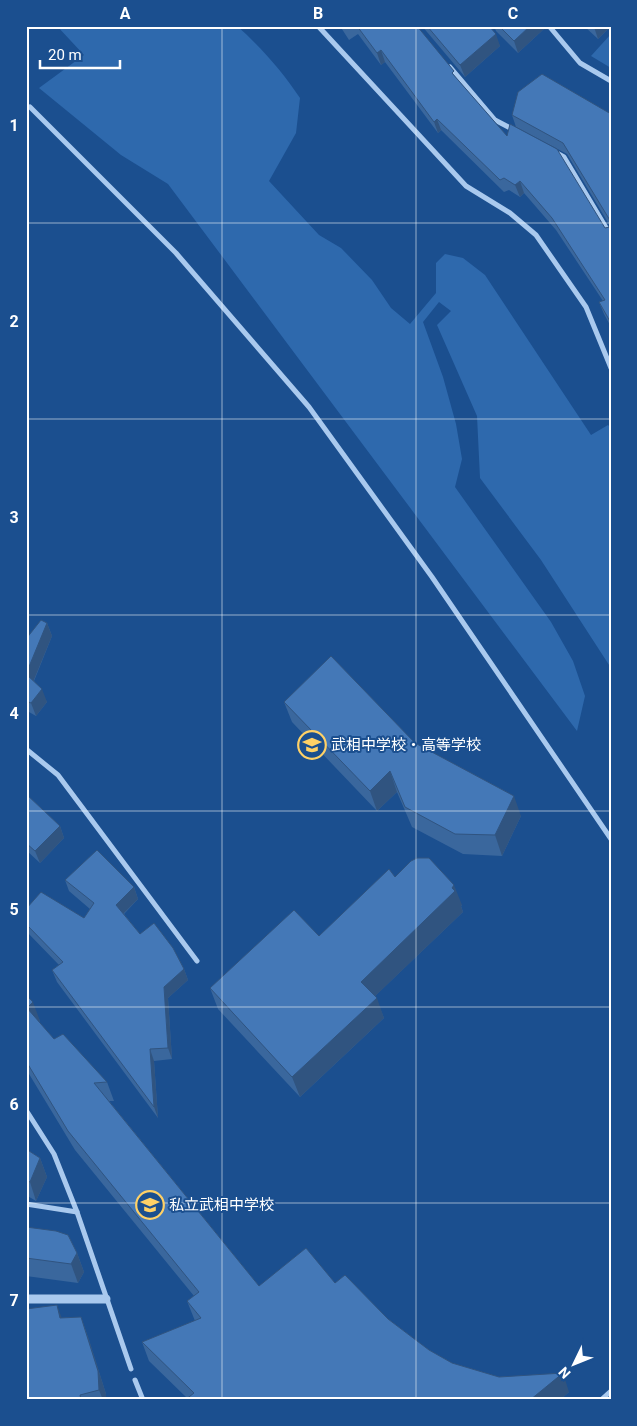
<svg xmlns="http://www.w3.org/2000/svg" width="637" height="1426" font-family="Roboto,'Noto Sans JP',sans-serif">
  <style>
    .green { fill: #2e69ad }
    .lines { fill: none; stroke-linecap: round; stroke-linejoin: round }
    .minor { stroke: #a9c9ee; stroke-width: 5 }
    .tertiary { stroke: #a9c9ee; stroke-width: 9 }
    .wall { fill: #3a679d }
    .shaded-wall { fill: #305480 }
    .building { fill: #4478b7; stroke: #305480 }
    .grid { fill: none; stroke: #fff; stroke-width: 1; stroke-opacity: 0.55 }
    .labels { text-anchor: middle; stroke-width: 4; stroke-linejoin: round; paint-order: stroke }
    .poi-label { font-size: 15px; fill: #fff; stroke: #1b4f8f; text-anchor: start }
    .neatline { fill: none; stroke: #fff; stroke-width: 2 }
    .grid-label { font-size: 16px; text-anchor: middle; font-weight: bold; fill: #fff }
  </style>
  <rect width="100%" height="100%" fill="#1b4f8f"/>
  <g class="green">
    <path d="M57,26H237C262,48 282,71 300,98L296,133L269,181L319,235L341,248L372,280L391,308L410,324L436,293V263L445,254L463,258L485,275L591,435L608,425L611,428V668L541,560L480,478L477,416L437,325L451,311L439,302L423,322L443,377L456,424L462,459L455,487L551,622L573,661L585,696L577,731L168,184L121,155L39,88L84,55Z"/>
    <polygon points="611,34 611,68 591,56"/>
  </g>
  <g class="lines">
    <g class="minor">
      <polyline points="318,26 466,186 510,213 536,235 586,307 611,368"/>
      <polyline points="549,26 580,63 611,81"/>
      <polyline points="450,67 495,120 514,130"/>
      <polyline points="30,107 176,253 309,407 432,577 611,839"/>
      <polyline points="555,152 564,157 611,236"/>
      <polyline points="26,749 58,775 197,961"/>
      <polyline points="26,1110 54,1154 77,1212 131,1369"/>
      <polyline points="26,1204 77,1212"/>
      <polyline points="135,1380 143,1400"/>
      <polyline points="601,1400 611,1391"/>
    </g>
    <polyline class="tertiary" points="26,1299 106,1299"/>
  </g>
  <g class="wall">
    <polygon points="340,26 417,26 456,78 507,136 605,228 610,226 567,154 516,127 512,115 611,114 611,327 604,314 599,302 603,301 556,230 524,193 520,197 509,190 504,192 441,130 438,133 385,62 381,65 358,34 349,40"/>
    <polygon points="422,26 489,26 500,46 465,77"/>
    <polygon points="494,26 546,26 545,28 518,53 496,31"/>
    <polygon points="584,26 611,26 598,39"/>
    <polygon points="47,623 52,636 34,681 47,702 36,716 29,712 26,715 26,639"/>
    <polygon points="284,702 415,743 521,816 502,856 463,854 412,827 397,792 377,811 292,722"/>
    <polygon points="26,794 60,826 64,838 40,863 26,850"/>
    <polygon points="395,877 462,905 461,906 463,912 375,996 384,1018 300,1097 218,1009 210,988 319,936"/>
    <polygon points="65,880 134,887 138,899 124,914 140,934 184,969 188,980 168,998 172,1059 154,1061 158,1118 57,982 52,970 59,965 26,931 26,909 84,918 90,909 69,891"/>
    <polygon points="26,995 40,1021 39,1022 54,1039 107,1082 114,1101 109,1101 259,1286 335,1283 388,1319 429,1350 452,1363 499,1377 569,1392 560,1400 185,1400 187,1398 149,1361 142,1342 195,1321 187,1301 194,1296 75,1150 26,1069"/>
    <polygon points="26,1145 29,1151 40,1158 47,1177 36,1201 26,1195"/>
    <polygon points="26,1227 77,1253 84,1272 78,1283 26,1276"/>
    <polygon points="81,1317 89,1340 106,1394 106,1400 26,1400 62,1318"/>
  </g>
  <g class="shaded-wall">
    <polygon points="530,26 546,26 545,28 518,53 514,41"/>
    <polygon points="595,26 611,26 598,39 594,27"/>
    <polygon points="496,34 500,46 465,77 460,65"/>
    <polygon points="381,50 385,62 381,65 377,53"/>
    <polygon points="437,119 441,130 438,133 434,122"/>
    <polygon points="520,181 524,193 520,197 515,185"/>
    <polygon points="47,623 52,636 31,687 26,674"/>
    <polygon points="42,689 47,702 36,716 31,703"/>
    <polygon points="26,706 29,712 26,715"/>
    <polygon points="390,771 397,792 377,811 370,791"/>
    <polygon points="514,796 521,816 502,856 495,835"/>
    <polygon points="60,826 64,838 40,863 35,851"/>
    <polygon points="454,885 462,905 461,906 463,912 369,1002 361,982"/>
    <polygon points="134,887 138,899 120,917 116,905"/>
    <polygon points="184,969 188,980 168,998 172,1059 168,1048 164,987"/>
    <polygon points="377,998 384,1018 300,1097 292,1077"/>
    <polygon points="33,1002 40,1021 34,1027 27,1008"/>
    <polygon points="150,1049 154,1061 158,1118 154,1107"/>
    <polygon points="40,1158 47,1177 36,1201 30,1182"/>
    <polygon points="77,1253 84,1272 78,1283 71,1264"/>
    <polygon points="57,1305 65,1327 60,1318"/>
    <polygon points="81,1317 89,1340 106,1394 106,1400 103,1400 99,1390"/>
    <polygon points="563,1373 569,1392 560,1400 530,1400"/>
  </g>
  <g class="building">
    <polygon points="357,26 417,26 454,71 452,73 507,136 510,124 557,149 605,228 610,227 611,222 563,143 512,115 518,92 542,74 611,114 611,323 599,302 605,300 552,218 520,181 515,185 504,178 500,180 437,119 434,122 381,50 377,53"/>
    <polygon points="427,26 489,26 496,34 460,65"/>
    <polygon points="499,26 530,26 514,41"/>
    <polygon points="41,620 47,623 26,674 42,689 31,703 26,701 26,639"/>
    <polygon points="331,656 415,743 514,796 495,835 455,834 405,807 390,771 370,791 284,702"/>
    <polygon points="26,794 60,826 35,851 26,843"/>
    <polygon points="97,850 134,887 116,905 140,934 154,923 173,948 184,969 164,987 168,1048 150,1049 154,1107 52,970 63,962 26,924 26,909 41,892 84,918 94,903 65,880"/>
    <polygon points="417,858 429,858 454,885 452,888 455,891 361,982 377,998 292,1077 210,988 294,910 319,936 389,869 395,877 411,861"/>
    <polygon points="26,995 33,1002 27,1008 54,1039 63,1034 107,1082 94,1083 259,1286 306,1248 335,1283 345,1275 388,1319 429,1350 452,1363 499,1377 563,1373 530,1400 185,1400 194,1393 142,1342 201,1318 187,1301 199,1292 68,1131 26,1061"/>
    <polygon points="26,1149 40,1158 30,1182 26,1180"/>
    <polygon points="26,1227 56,1231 68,1235 77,1253 71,1264 26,1258"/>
    <polygon points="57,1305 60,1318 81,1317 98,1371 99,1390 80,1395 81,1400 26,1400 26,1309"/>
  </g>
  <path class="grid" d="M222,26V1400M416,26V1400M26,223H611M26,419H611M26,615H611M26,811H611M26,1007H611M26,1203H611"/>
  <defs>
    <symbol id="school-ring" viewBox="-11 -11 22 22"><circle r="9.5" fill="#1b4f8f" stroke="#ffd166" stroke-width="1.5"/><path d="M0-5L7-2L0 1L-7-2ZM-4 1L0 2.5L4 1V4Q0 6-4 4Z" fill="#ffd166"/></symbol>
  </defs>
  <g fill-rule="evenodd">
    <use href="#school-ring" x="296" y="729" width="32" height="32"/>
    <use href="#school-ring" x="134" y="1189" width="32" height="32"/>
  </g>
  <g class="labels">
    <g class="poi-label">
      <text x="331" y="750">武相中学校・高等学校</text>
      <text x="169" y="1210">私立武相中学校</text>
    </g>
  </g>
  <rect width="637" height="1426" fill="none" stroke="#1b4f8f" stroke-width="55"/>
  <g transform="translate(574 1364) rotate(227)" stroke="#1b4f8f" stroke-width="4" paint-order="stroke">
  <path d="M0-4L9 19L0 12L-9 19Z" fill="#ffffff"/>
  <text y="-8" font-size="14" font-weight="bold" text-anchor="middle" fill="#ffffff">N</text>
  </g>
  <path d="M40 60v8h80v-8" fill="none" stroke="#ffffff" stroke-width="2.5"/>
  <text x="48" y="60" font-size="15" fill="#ffffff" stroke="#1b4f8f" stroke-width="4" paint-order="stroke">20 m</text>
  <rect x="28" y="28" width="582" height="1370" class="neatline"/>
  <g class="grid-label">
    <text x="125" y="19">A</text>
    <text x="318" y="19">B</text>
    <text x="513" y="19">C</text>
    <text x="14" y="131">1</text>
    <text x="14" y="327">2</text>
    <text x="14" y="523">3</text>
    <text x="14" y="719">4</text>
    <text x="14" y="915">5</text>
    <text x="14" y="1110">6</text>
    <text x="14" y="1306">7</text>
  </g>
</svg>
